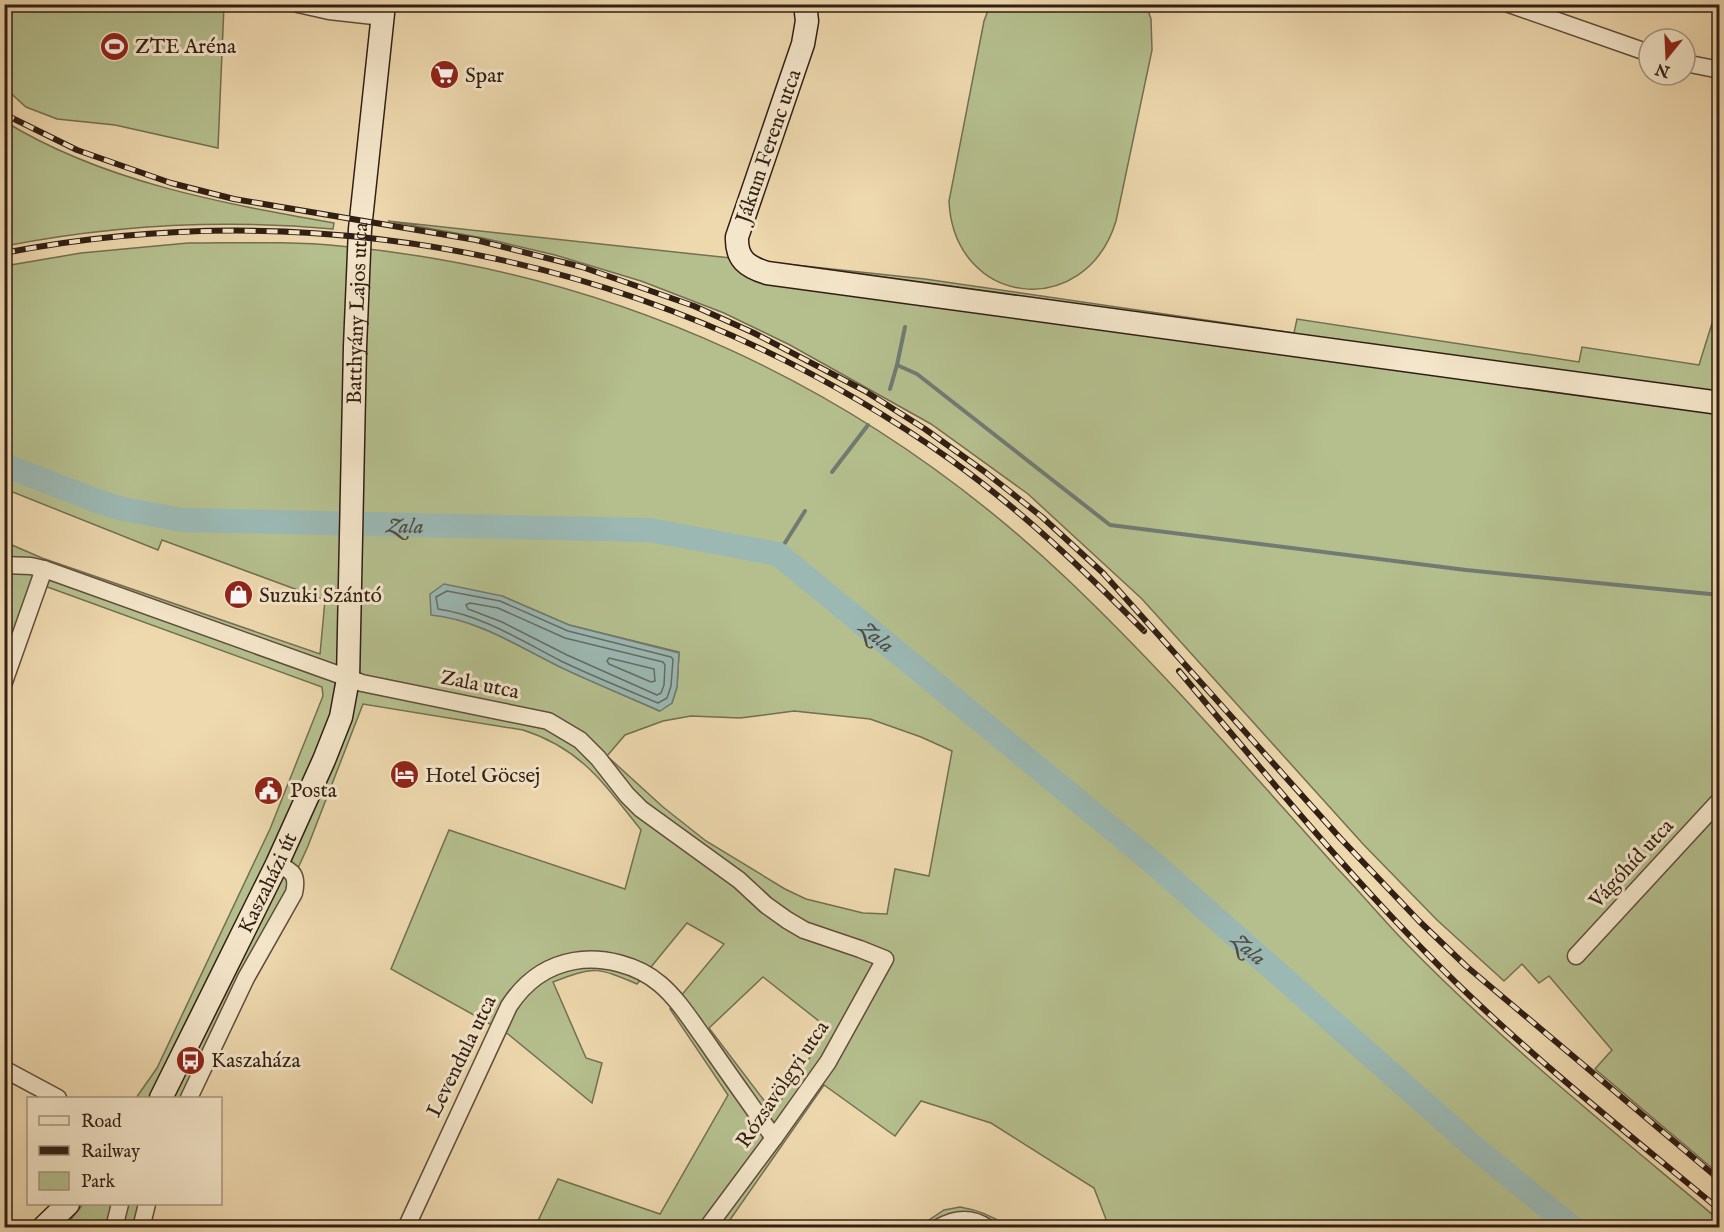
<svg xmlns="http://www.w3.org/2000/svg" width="1724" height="1232" font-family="'IM FELL English',serif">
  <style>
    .green { fill: #b5bf8e; stroke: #736f51; stroke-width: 1.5; fill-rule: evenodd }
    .water { fill: #9bb8b3; stroke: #717b73; stroke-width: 1.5 }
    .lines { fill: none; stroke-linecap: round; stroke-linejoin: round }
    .shore { stroke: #666c64; stroke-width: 1.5 }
    .stream { stroke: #717b73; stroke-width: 4 }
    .river { stroke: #9bb8b3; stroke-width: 24 }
    .street-casing { stroke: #604d3a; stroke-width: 19 }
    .secondary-casing { stroke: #311f14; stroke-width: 25 }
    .street { stroke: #f4e6ca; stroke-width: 16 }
    .secondary { stroke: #f4e6ca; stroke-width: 22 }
    .rail-casing { stroke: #311f14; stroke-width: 6 }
    .rail { stroke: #f4e6ca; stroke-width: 4; stroke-dasharray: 11; stroke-linecap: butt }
    .labels { text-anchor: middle; stroke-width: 6; stroke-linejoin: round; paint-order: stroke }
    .poi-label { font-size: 21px; fill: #311f14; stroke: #f4e6ca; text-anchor: start }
    .street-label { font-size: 21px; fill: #311f14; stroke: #f4e6ca }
    .water-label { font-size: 22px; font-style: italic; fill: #514d44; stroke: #f4e6ca }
  </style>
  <rect width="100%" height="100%" fill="#eed8ae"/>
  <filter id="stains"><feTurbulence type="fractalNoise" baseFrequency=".00333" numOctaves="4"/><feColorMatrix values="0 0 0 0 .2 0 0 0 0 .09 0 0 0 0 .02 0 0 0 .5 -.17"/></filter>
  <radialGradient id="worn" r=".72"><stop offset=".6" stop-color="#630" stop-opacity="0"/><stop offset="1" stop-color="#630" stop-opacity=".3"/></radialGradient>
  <g class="green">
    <polygon points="4,5 224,5 218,148 115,125 57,119 26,107 5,88"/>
    <path d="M990,5H1146L1151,19L1152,50L1116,221C1085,322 954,307 949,201L984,21Z"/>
    <path d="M4,121C103,182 221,203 334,223L333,229C224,219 112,225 5,246Z"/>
    <polygon points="388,221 925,279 1294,333 1297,319 1579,362 1582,347 1699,365 1719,301 1719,1174 1595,1069 1612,1050 1549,976 1539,983 1522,964 1504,981 1437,920 1363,844 1142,599 1028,494 931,424 790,345 724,313 641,281 555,255 483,238"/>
    <path d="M188,243C239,243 290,241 340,246C616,272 864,387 1066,578C1162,669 1249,770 1337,868C1359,891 1379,915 1401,938C1499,1040 1611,1129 1719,1220V1227H1109L1094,1188L991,1123L921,1101L895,1136L824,1085L725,1227H535L558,1179L660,1214L728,1095L670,1009L724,944L687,923L637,984C597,967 594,966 553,982L586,1058L602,1063L592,1103L508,1034L391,969L449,830L625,889L641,830C604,784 582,749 523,730L363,704L308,846L194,1098H136L157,1068L270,829L323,696L322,687L42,585L5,689V620L9,606L5,604V542L42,558L320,654L325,600L162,540L158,550L5,489V266L81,253ZM502,596L569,625L679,652L677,687L672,703L659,711L561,667L496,634L451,616ZM794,711L870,719L921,737L952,751L929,876L895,869L887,914L863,913L806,899L785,889L706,841L663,807L607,756L625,735L663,721L691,716L740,718ZM763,977L829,1029L779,1103H766L709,1028Z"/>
    <polygon points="83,1204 153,1204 147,1227 64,1228"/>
    <path d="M960,1207C979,1210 993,1216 1009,1227L917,1228L944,1210Z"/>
  </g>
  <path class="water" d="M444,584L502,596L569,625L679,653L677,687L672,703L660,711C626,696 591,682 558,666C518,646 476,619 431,615L430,594Z"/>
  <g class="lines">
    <g class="shore">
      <path d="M447,591L500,601L568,631L671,657L673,659L671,686L667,698L658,703C625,689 592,676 561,661C522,641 482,615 438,609L436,597Z"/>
      <polygon points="470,603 498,608 565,638 663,662 665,665 664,685 661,693 657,695 567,655 502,622 468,609 466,605"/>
      <polygon points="609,658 654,669 655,681 651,682 609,664 607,661"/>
    </g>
    <g class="stream">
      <polyline points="897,365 905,327"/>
      <polyline points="890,389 897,365 917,374 1110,525 1466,570 1720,595"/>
      <polyline points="832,472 868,425"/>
      <polyline points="778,554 805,511"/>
    </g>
    <path class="river" id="s1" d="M4,465L97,501L123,509L182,520L649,530L778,554L1150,860L1474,1147L1573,1228"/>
    <defs>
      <g id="street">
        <polyline points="298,4 329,11 383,17"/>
        <polyline points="1509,4 1649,53"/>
        <polyline points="1685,63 1720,70"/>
        <polyline points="4,565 31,566 44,569 362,683 548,721 580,740 598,758 627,795 641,809 739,880 766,905 787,920 804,930 860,949 885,959 828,1062 774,1138 707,1228"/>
        <polyline points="4,682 44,569"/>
        <polyline points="1576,956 1720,800"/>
        <polyline points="4,1069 58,1098"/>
        <path d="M189,1098L246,978L294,893C298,875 293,871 277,864"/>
        <polyline points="114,1228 120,1204"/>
        <polyline points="141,1228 147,1204"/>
        <path d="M406,1228L509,1006C524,983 546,966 574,961C603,956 638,965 660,984C678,999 692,1022 706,1041C728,1073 751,1105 774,1138"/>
        <path d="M938,1228C955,1218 972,1217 988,1228"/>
      </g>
      <g id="secondary">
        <path d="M805,4L807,21L803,44L737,237C736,259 747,267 767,273L1720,403"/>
        <path id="s2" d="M161,1098L277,864L324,760L341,717L348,679L355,347L360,229L384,4"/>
        <polyline points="43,1228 68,1204"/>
      </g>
    </defs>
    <use href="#street" class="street-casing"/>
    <use href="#secondary" class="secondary-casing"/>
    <use href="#street" class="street"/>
    <use href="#secondary" class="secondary"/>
    <defs>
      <g id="rail">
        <polyline points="4,114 77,150 171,183 234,199 476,240 582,267 694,306 754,333 865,391 925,429 985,472 1042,517 1103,573 1341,839 1419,921 1466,966 1720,1180"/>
        <path d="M4,253C336,189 675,265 951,460C1021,510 1083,569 1144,631"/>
        <path d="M1179,671C1273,783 1365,896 1471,997C1550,1072 1636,1140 1720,1210"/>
      </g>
    </defs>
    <use href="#rail" class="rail-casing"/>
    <use href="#rail" class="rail"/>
  </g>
  <defs>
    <symbol id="stadium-disc" viewBox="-11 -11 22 22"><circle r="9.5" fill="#8f2418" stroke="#f4e6ca"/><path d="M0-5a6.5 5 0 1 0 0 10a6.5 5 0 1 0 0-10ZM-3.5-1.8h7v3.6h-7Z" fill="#fff"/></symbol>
    <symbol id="supermarket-disc" viewBox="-11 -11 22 22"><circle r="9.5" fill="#8f2418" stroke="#f4e6ca"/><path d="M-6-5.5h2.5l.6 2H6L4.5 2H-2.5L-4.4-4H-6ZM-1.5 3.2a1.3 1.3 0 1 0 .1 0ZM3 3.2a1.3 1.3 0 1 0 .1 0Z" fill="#fff"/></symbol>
    <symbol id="shop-disc" viewBox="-11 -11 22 22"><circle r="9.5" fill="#8f2418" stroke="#f4e6ca"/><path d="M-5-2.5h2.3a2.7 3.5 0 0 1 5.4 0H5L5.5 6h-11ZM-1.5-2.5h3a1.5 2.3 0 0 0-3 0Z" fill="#fff"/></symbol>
    <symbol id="hotel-disc" viewBox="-11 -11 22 22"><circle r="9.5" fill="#8f2418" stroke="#f4e6ca"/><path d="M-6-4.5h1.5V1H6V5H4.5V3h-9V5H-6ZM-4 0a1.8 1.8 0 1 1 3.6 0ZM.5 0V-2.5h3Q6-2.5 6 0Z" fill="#fff"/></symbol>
    <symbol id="civic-disc" viewBox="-11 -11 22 22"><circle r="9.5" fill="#8f2418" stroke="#f4e6ca"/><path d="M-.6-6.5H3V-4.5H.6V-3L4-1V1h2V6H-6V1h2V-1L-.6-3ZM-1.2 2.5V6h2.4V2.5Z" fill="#fff"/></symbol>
    <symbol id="bus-disc" viewBox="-11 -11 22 22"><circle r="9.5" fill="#8f2418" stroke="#f4e6ca"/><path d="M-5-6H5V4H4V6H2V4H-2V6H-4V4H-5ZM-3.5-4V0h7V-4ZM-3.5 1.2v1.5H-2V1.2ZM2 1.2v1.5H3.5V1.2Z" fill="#fff"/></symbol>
  </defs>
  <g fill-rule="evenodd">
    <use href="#stadium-disc" x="98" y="30" width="33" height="33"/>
    <use href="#supermarket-disc" x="428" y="58" width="33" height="33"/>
    <use href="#shop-disc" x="222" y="578" width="33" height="33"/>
    <use href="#hotel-disc" x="388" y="758" width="33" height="33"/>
    <use href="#civic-disc" x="252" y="774" width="33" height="33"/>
    <use href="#bus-disc" x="174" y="1044" width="33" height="33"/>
  </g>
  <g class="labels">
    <g class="poi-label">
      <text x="135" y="53">ZTE Aréna</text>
      <text x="465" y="82">Spar</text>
      <text x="259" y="602">Suzuki Szántó</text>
      <text x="425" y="782">Hotel Göcsej</text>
      <text x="290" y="797">Posta</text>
      <text x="211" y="1067">Kaszaháza</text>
    </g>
    <g class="street-label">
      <text transform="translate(768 146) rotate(-71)" y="7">Jákum Ferenc utca</text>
      <text dy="7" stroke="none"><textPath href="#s2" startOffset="826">Batthyány Lajos utca</textPath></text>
      <text transform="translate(480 684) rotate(11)" y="7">Zala utca</text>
      <text transform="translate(1631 863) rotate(-47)" y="7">Vágóhíd utca</text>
      <text dy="7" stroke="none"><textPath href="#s2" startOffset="240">Kaszaházi út</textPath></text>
      <text transform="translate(461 1056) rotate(-64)" y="7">Levendula utca</text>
      <text transform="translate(782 1084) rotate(-56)" y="7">Rózsavölgyi utca</text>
    </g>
    <g class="water-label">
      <text dy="8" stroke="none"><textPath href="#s1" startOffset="410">Zala</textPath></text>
      <text dy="8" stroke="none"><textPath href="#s1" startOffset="914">Zala</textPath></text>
      <text dy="8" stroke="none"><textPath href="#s1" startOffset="1400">Zala</textPath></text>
    </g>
  </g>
  <rect width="1724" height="1232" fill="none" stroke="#eed8ae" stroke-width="24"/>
  <rect x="6" y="6" width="1712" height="1220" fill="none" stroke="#311f14" stroke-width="3"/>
  <rect x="12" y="12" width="1700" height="1208" fill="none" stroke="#311f14" stroke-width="1.5"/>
  <rect x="27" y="1097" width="195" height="108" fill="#f4e6ca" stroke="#a69681" stroke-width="1.5"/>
  <rect x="39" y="1116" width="30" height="9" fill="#f4e6ca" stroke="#a69681" stroke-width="1.5"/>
  <text x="81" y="1127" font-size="18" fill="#311f14">Road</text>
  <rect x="39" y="1146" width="30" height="9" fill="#311f14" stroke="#a69681" stroke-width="1.5"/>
  <text x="81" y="1157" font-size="18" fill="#311f14">Railway</text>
  <rect x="39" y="1172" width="30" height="18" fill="#b5bf8e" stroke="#a69681" stroke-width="1.5"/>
  <text x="81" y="1187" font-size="18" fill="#311f14">Park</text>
  <g transform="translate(1667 57) rotate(198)"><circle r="28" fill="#f4e6ca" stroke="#a69681" stroke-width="1.5"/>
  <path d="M0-4.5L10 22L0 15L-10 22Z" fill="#8f2418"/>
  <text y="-9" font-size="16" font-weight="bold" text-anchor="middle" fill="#311f14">N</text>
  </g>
  <rect width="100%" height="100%" filter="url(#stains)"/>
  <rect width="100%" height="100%" fill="url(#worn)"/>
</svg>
